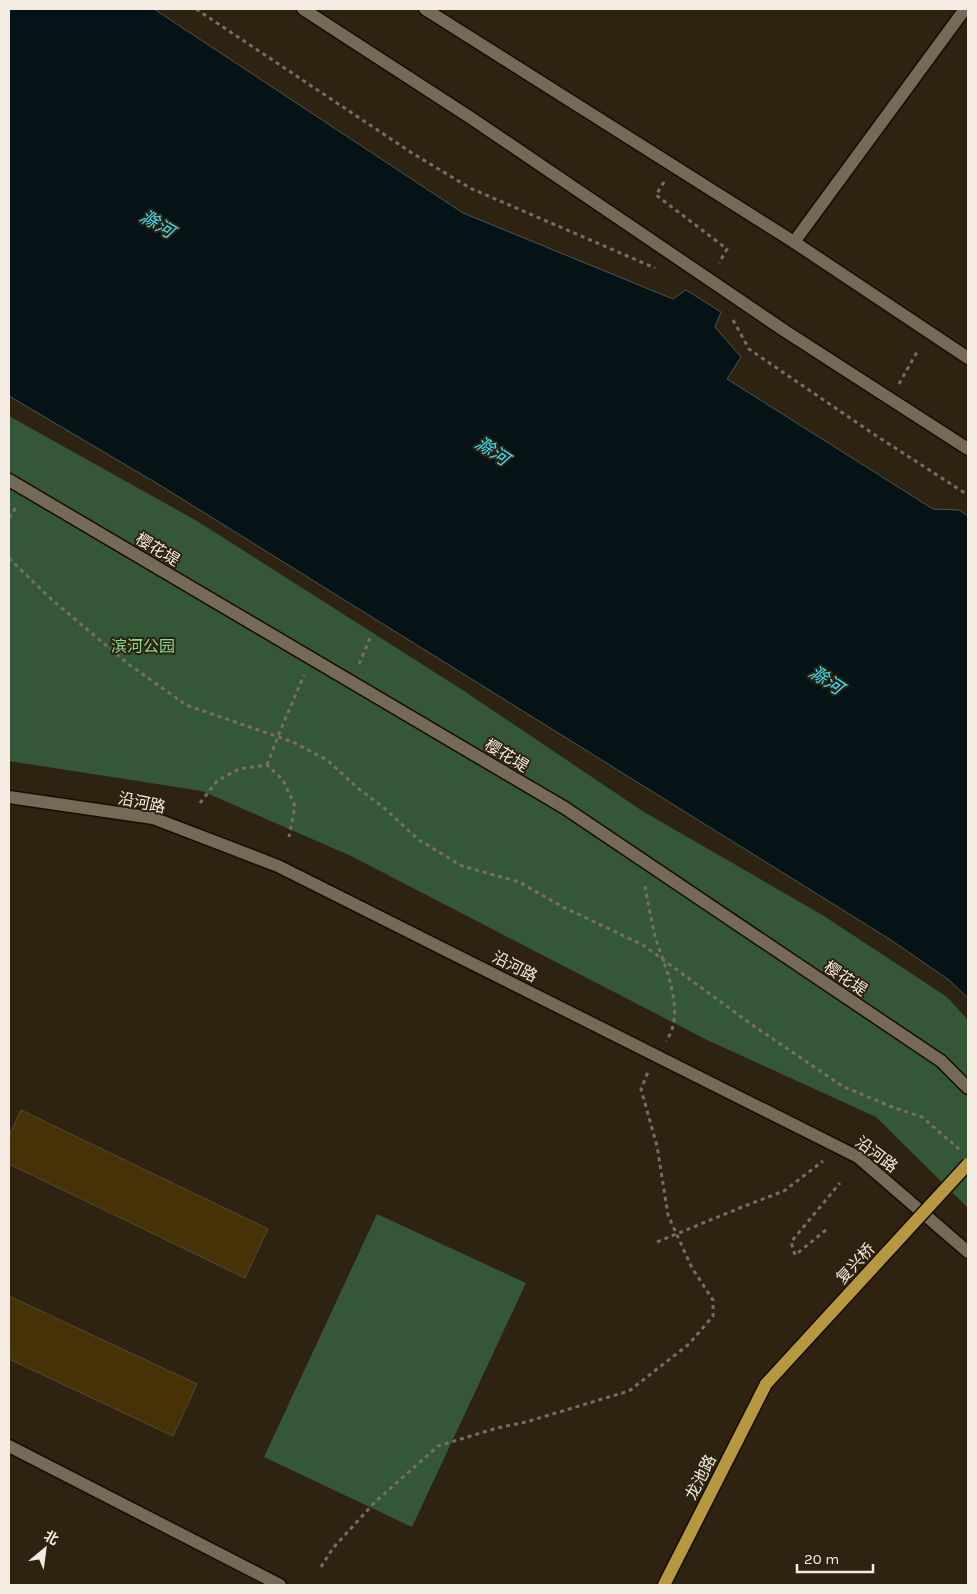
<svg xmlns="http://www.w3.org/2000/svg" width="977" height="1594" font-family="Karla,'Noto Sans SC',sans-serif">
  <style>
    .green { fill: #345738 }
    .water { fill: #051316; stroke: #4d5453 }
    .building { fill: #473106; stroke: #554936 }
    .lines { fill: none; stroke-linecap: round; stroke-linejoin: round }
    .minor-casing { stroke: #160c00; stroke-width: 15 }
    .major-casing { stroke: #160c00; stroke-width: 15 }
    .path { stroke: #786e5f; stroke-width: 3; stroke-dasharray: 4 4; stroke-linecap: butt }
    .minor { stroke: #766955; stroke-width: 12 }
    .major { stroke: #b69841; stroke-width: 12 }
    .major-bridge-casing { stroke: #160c00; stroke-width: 15; stroke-linecap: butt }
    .major-bridge { stroke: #b69841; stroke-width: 12 }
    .labels { text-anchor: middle; stroke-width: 4; stroke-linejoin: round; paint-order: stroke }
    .street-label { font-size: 16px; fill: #f4ece1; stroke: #2e2311 }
    .park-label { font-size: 16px; fill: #84dc90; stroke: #2e2311 }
    .water-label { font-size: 18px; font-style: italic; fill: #38e2fe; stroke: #2e2311 }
  </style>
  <rect width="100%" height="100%" fill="#2e2311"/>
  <g class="green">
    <polygon points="9,416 197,521 464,691 644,812 824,916 947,997 968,1020 968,1208 876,1117 707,1040 351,856 202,791 9,761"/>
    <polygon points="377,1214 526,1283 412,1527 264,1457"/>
  </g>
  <polygon class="water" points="9,9 154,9 463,213 673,299 686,290 721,312 715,327 741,357 727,379 933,509 959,510 968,516 968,998 949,980 891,940 158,484 9,396"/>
  <g class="building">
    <polygon points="21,1110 268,1229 245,1278 9,1164 9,1136"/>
    <polygon points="9,1296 197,1384 173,1436 9,1359"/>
  </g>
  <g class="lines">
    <defs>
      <g id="minor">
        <polyline points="303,9 471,118 785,331 968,449"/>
        <polyline points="425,9 794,242 968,358"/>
        <polyline points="794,242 965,9"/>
        <polyline points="9,480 565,808 941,1061 968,1088"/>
        <polyline points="9,797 153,818 278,866 858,1157 968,1252"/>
        <polyline points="9,1446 280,1585"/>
      </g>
      <polyline id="major" points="664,1585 766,1384"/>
    </defs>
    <use href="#minor" class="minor-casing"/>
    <use href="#major" class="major-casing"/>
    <g class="path">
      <polyline points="196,9 412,153 470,188 655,268"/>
      <polyline points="664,182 656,195 727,249 719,263"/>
      <polyline points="733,320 749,349 872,433 968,495"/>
      <polyline points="899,384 917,352"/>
      <polyline points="9,518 17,506"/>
      <polyline points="9,558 51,599 127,663 186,705 293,742 327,760 359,789 383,807 419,840 462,866 519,882 563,907 643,945 751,1024 842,1086 892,1107 922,1117 959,1149"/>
      <polyline points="359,664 370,638"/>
      <polyline points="267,765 281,729 304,675"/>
      <polyline points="200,803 217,781 239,769 267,765 283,780 295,806 289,837"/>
      <path d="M645,886C648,902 651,919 655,936C664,966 687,1012 666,1041"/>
      <polyline points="826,1230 795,1255 791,1242 840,1183"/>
      <polyline points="657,1242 742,1207 784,1191 823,1161"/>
      <polyline points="321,1567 333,1548 375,1502 438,1446 497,1428 526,1422 629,1391 689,1344 713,1316 713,1300 692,1268 668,1215 657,1146 641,1089 648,1072"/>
    </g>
    <use href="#minor" class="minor"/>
    <use href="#major" class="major"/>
    <defs>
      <polyline id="major-bridge" points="766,1384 968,1164"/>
    </defs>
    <use href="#major-bridge" class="major-bridge-casing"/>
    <use href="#major-bridge" class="major-bridge"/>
  </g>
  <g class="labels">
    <g class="street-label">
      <text transform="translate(158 549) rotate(31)" y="6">樱花堤</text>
      <text transform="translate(507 755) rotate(31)" y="6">樱花堤</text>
      <text transform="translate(142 802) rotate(12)" y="6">沿河路</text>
      <text transform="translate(515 966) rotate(27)" y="6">沿河路</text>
      <text transform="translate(846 978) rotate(34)" y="6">樱花堤</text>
      <text transform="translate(877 1154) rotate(37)" y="6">沿河路</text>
      <text transform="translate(855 1263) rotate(-47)" y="6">复兴桥</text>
      <text transform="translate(700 1477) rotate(-63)" y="6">龙池路</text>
    </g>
    <g class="park-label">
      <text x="143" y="652">滨河公园</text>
    </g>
    <g class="water-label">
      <text transform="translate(157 224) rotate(31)" y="6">滁河</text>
      <text transform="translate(492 451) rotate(34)" y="6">滁河</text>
      <text transform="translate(826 680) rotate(34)" y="6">滁河</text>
    </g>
  </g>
  <rect width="977" height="1594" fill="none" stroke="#f4ece1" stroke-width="20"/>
  <g transform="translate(45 1549) rotate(29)" stroke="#2e2311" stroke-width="4" paint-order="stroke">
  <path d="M0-4L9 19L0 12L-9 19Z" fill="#f4ece1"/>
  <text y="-8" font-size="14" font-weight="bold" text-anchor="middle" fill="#f4ece1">北</text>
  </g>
  <path d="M797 1564v8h76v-8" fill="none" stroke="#f4ece1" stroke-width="2.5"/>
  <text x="804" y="1564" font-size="15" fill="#f4ece1" stroke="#2e2311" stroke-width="4" paint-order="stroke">20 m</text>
</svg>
